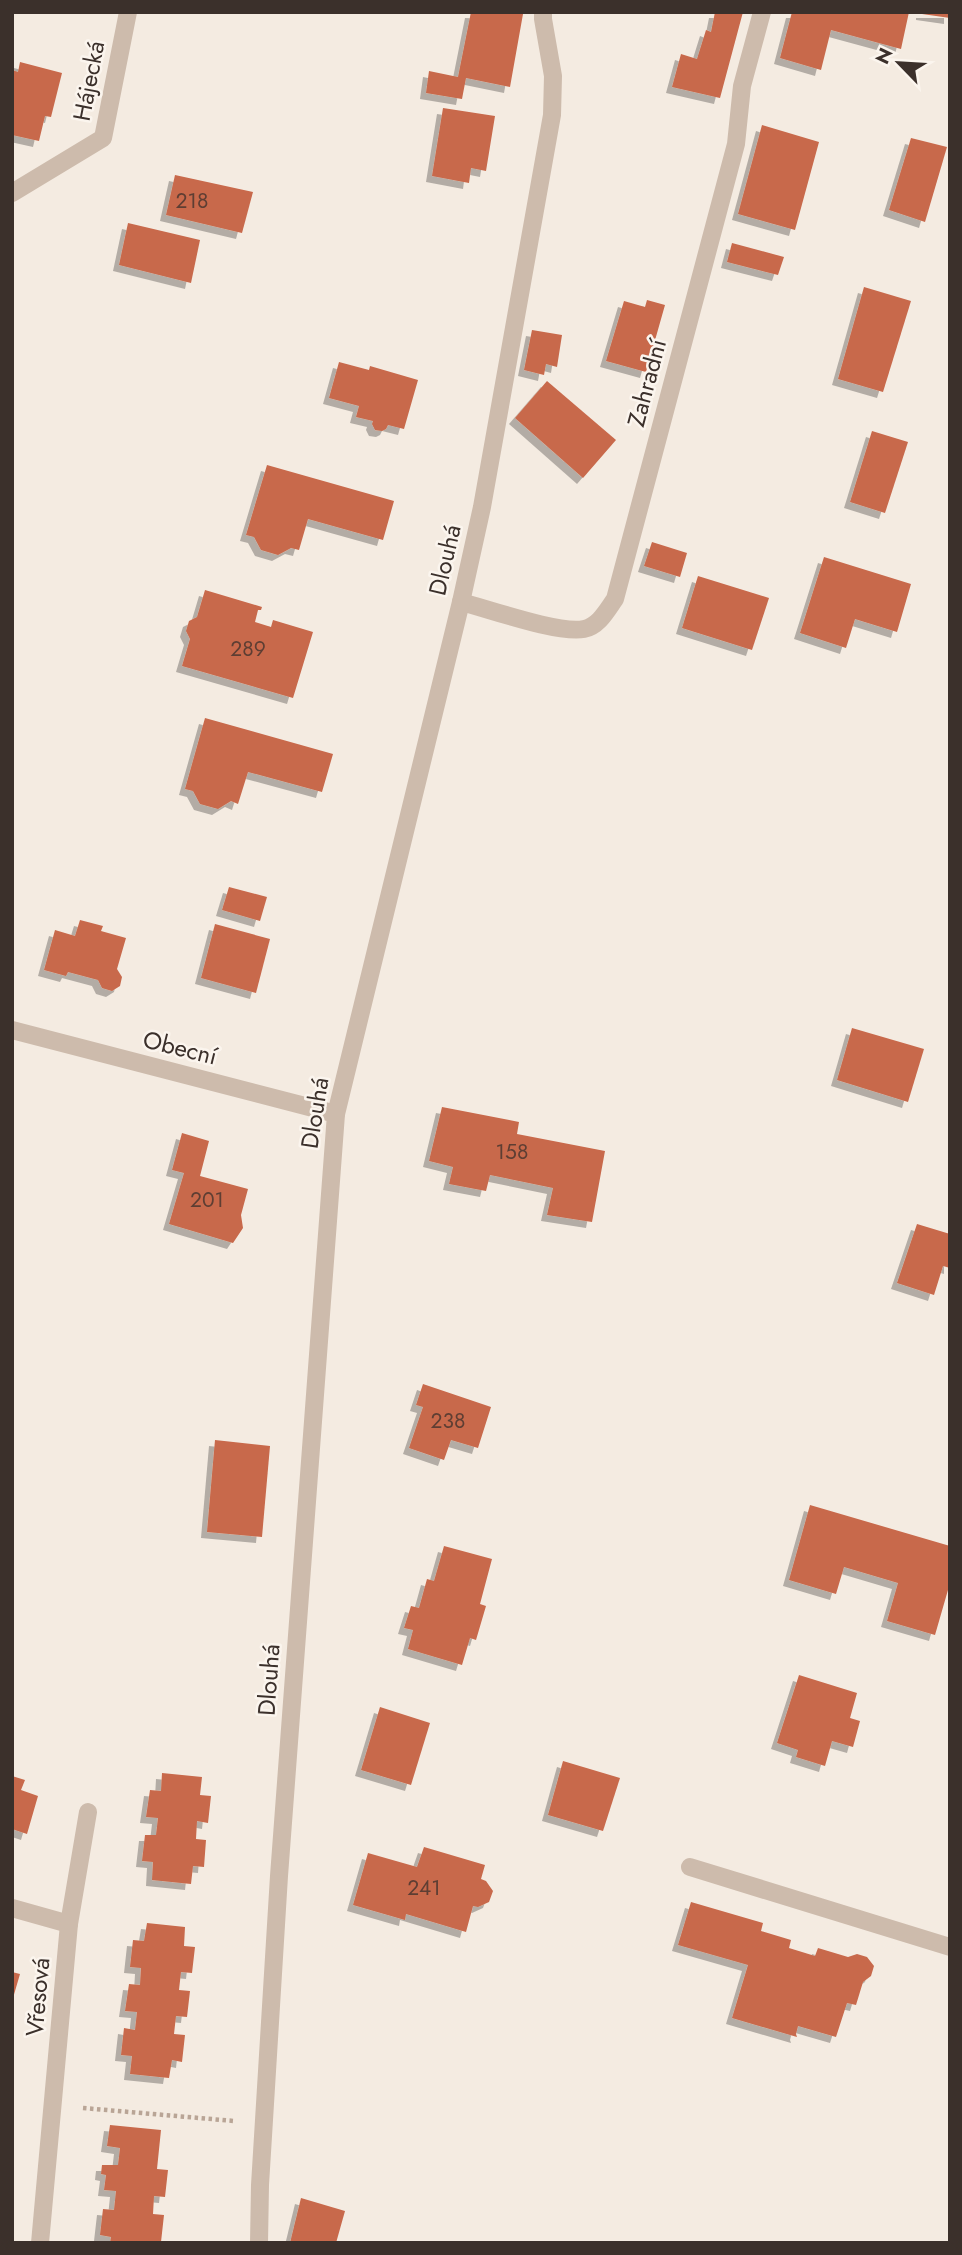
<svg xmlns="http://www.w3.org/2000/svg" width="962" height="2255" font-family="Jost,sans-serif">
  <style>
    .building { fill: #c8694b; filter: url(#shadow) }
    .lines { fill: none; stroke-linecap: round; stroke-linejoin: round }
    .path { stroke: #b9a596; stroke-width: 4.5; stroke-dasharray: 3.5 3.5; stroke-linecap: butt }
    .lane { stroke: #cdbbac; stroke-width: 18 }
    .street { stroke: #cdbbac; stroke-width: 18 }
    .labels { text-anchor: middle; stroke-width: 5; stroke-linejoin: round; paint-order: stroke }
    .number-label { font-size: 21px; fill: #5e3e33 }
    .street-label { font-size: 24px; fill: #3b302b; stroke: #fbf5ee }
  </style>
  <defs>
    <filter id="shadow"><feDropShadow dx="-6" dy="6" stdDeviation="0" flood-color="#0004"/></filter>
  </defs>
  <rect width="100%" height="100%" fill="#f4ebe1"/>
  <g class="building">
    <polygon points="471,12 523,14 510,87 466,78 462,99 426,93 429,71 458,77"/>
    <polygon points="715,12 743,12 720,98 672,87 681,54 697,59 706,30 711,32"/>
    <polygon points="792,12 909,12 901,49 831,30 821,70 780,58"/>
    <polygon points="922,12 950,12 950,18 922,14"/>
    <polygon points="20,62 62,73 51,117 45,116 39,141 12,135 12,70 18,72"/>
    <polygon points="443,108 495,116 486,171 471,168 469,183 432,176"/>
    <polygon points="762,125 819,142 795,230 738,214"/>
    <polygon points="911,138 947,147 925,222 889,210"/>
    <polygon points="175,175 253,192 242,233 166,215"/>
    <polygon points="128,223 200,240 191,283 119,265"/>
    <polygon points="732,243 784,257 778,275 727,262"/>
    <polygon points="864,287 911,301 883,392 838,379"/>
    <polygon points="647,300 665,305 646,372 606,361 624,301 645,307"/>
    <polygon points="532,330 562,335 557,367 546,364 544,375 524,370"/>
    <polygon points="339,362 369,370 370,366 418,380 404,429 388,425 386,429 382,431 375,430 372,424 373,421 356,417 359,406 329,398"/>
    <polygon points="547,381 616,440 583,478 515,418"/>
    <polygon points="872,431 908,442 885,513 850,502"/>
    <polygon points="267,465 394,501 383,540 308,519 299,550 291,548 278,555 261,550 254,537 246,535"/>
    <polygon points="652,542 687,553 680,577 644,566"/>
    <polygon points="824,557 911,584 897,632 855,619 846,648 800,633"/>
    <polygon points="698,576 769,598 752,650 682,628"/>
    <polygon points="205,590 262,607 261,610 258,610 255,622 271,627 273,620 313,632 293,698 182,666 190,639 186,631 189,621 197,617"/>
    <polygon points="205,718 333,754 322,792 248,772 238,804 231,801 218,809 200,804 193,791 185,789"/>
    <polygon points="229,887 267,897 260,921 222,910"/>
    <polygon points="80,920 103,926 101,931 126,938 117,969 122,977 120,986 112,991 102,988 98,980 68,972 66,976 44,970 55,930 75,936"/>
    <polygon points="215,924 270,939 256,993 201,978"/>
    <polygon points="852,1028 924,1049 908,1102 837,1080"/>
    <polygon points="442,1107 519,1122 517,1134 605,1151 592,1222 547,1215 553,1188 490,1175 486,1191 449,1184 453,1167 429,1161"/>
    <polygon points="182,1133 209,1141 200,1176 248,1189 241,1215 243,1228 233,1243 169,1224 184,1173 172,1170"/>
    <polygon points="917,1224 950,1234 950,1268 943,1266 934,1295 897,1283"/>
    <polygon points="423,1384 491,1407 478,1448 451,1440 444,1460 409,1448 423,1407 416,1405"/>
    <polygon points="215,1440 270,1446 262,1537 207,1532"/>
    <polygon points="810,1505 950,1546 950,1583 935,1635 887,1621 898,1583 844,1567 836,1594 789,1580"/>
    <polygon points="444,1546 492,1559 480,1604 486,1606 476,1640 470,1638 462,1665 408,1649 413,1630 404,1628 411,1606 419,1608 427,1579 434,1581"/>
    <polygon points="799,1675 857,1693 850,1718 860,1721 853,1747 832,1741 825,1766 796,1757 798,1750 777,1743"/>
    <polygon points="380,1707 430,1723 411,1785 361,1770"/>
    <polygon points="563,1761 620,1778 603,1831 548,1815"/>
    <polygon points="162,1773 202,1777 200,1795 211,1796 208,1823 197,1821 196,1839 206,1840 204,1867 193,1866 191,1884 152,1880 153,1862 142,1861 145,1835 156,1835 158,1818 146,1817 150,1790 161,1791"/>
    <polygon points="12,1776 25,1780 21,1790 38,1796 27,1834 12,1829"/>
    <polygon points="424,1847 485,1865 481,1879 486,1881 493,1891 489,1902 478,1907 473,1906 466,1932 406,1914 405,1920 353,1905 368,1853 417,1867"/>
    <polygon points="691,1902 763,1923 761,1931 791,1940 789,1948 815,1956 818,1948 848,1957 857,1954 867,1957 874,1966 871,1976 863,1982 856,2005 847,2003 836,2037 798,2026 796,2034 797,2037 732,2018 748,1965 678,1945"/>
    <polygon points="147,1923 185,1927 184,1946 195,1947 192,1973 181,1972 179,1990 190,1991 187,2017 176,2016 174,2034 185,2035 182,2062 172,2060 169,2078 130,2074 132,2056 121,2055 124,2028 135,2030 137,2012 125,2011 129,1984 140,1985 141,1968 130,1967 133,1940 144,1941"/>
    <polygon points="12,1972 20,1974 13,1998 12,1998"/>
    <polygon points="110,2125 161,2130 157,2169 168,2170 165,2197 154,2196 153,2214 164,2215 161,2242 110,2243 111,2237 100,2235 103,2209 114,2210 116,2191 104,2190 106,2175 101,2174 102,2165 118,2165 120,2148 107,2146"/>
    <polygon points="301,2198 345,2211 336,2243 290,2243"/>
  </g>
  <g class="lines">
    <polyline class="path" points="83,2108 234,2121"/>
    <polyline class="lane" points="690,1867 950,1947"/>
    <g class="street">
      <polyline points="12,193 103,138 128,12"/>
      <path d="M461,602C489,609 558,634 584,629C599,626 607,610 615,599L736,144L742,86L762,12"/>
      <polyline points="12,1030 336,1114"/>
      <polyline points="12,1908 69,1924"/>
      <polyline points="40,2243 69,1924 88,1812"/>
      <polyline points="259,2243 260,2185 279,1876 336,1114 461,602 482,507 552,115 553,76 543,19 543,12"/>
    </g>
  </g>
  <g class="labels">
    <g class="number-label">
      <text x="192" y="208">218</text>
      <text x="248" y="656">289</text>
      <text x="512" y="1159">158</text>
      <text x="207" y="1207">201</text>
      <text x="448" y="1428">238</text>
      <text x="424" y="1895">241</text>
    </g>
    <g class="street-label">
      <text transform="translate(89 81) rotate(-79)" y="8">Hájecká</text>
      <text transform="translate(647 383) rotate(-75)" y="8">Zahradní</text>
      <text transform="translate(445 560) rotate(-77)" y="8">Dlouhá</text>
      <text transform="translate(180 1048) rotate(14)" y="8">Obecní</text>
      <text transform="translate(315 1113) rotate(-81)" y="8">Dlouhá</text>
      <text transform="translate(269 1680) rotate(-86)" y="8">Dlouhá</text>
      <text transform="translate(38 1997) rotate(-85)" y="8">Vřesová</text>
    </g>
  </g>
  <rect width="962" height="2255" fill="none" stroke="#3b302b" stroke-width="28"/>
  <g transform="translate(899 63) rotate(295)" stroke="#fbf5ee" stroke-width="5" paint-order="stroke">
  <path d="M0-5L12 26L0 18L-12 26Z" fill="#3b302b"/>
  <text y="-10" font-size="19" font-weight="bold" text-anchor="middle" fill="#3b302b">N</text>
  </g>
</svg>
